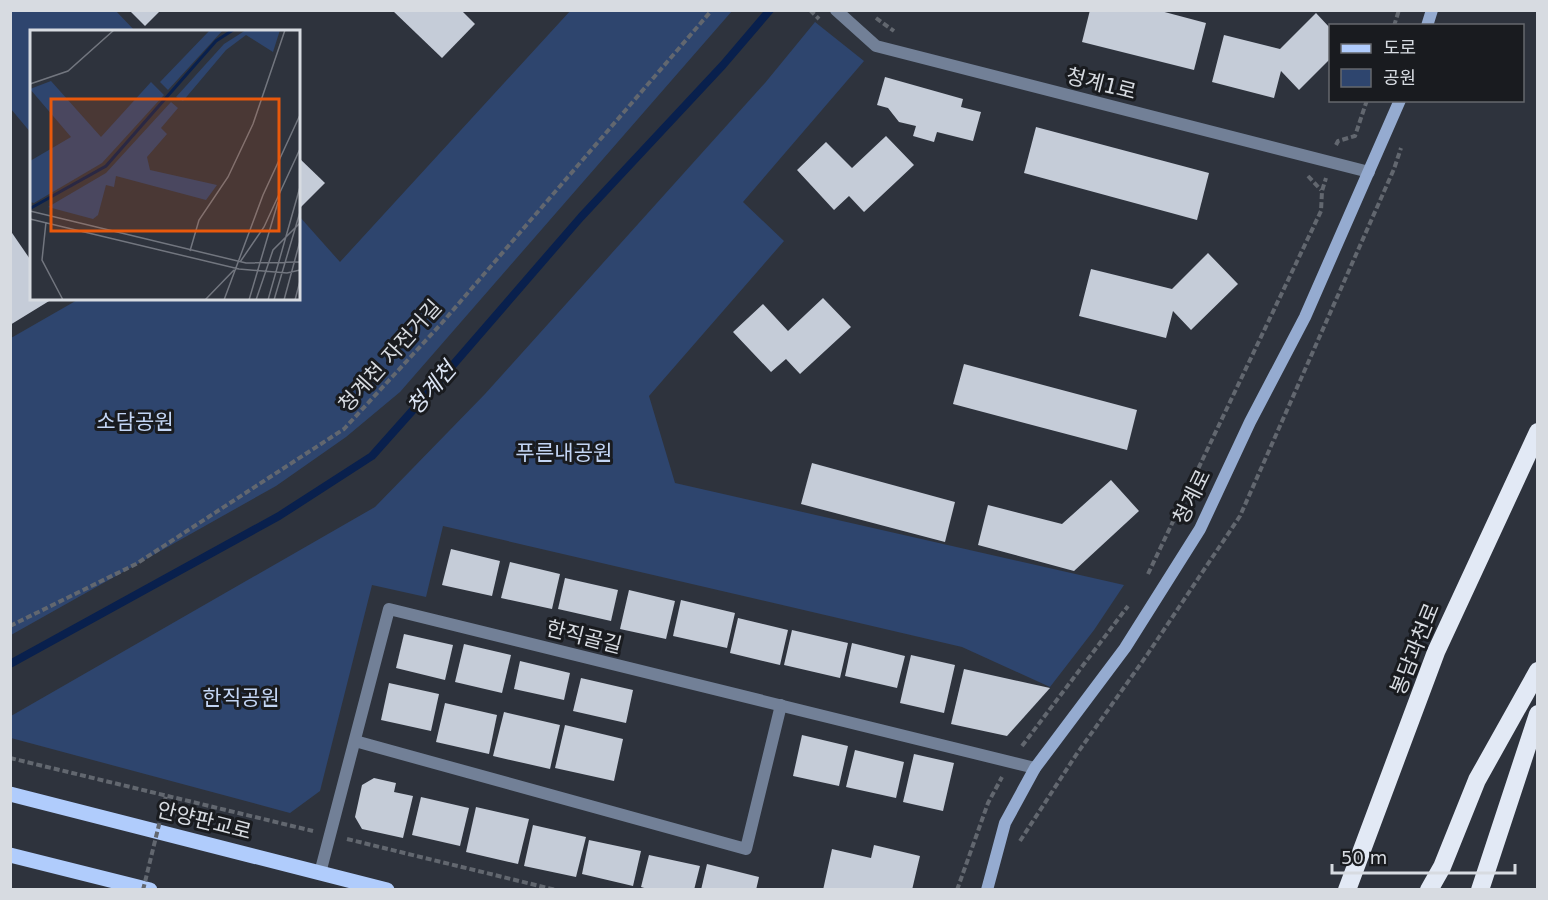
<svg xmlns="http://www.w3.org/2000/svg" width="1548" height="900" font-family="'DejaVu Sans','Noto Sans KR',sans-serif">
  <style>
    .green { fill: #2e456e }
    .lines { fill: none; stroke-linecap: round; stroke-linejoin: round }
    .stream { stroke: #09204d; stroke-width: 8 }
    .building { fill: #c5ccd8 }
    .path { stroke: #62676f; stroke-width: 4; stroke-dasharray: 6 3; stroke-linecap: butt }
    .street { stroke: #728097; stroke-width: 12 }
    .secondary { stroke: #95abd0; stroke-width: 12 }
    .primary { stroke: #b0ccfc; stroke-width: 15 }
    .highway { stroke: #e2e9f5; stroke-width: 18 }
    .path-bridge { stroke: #62676f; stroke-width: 4; stroke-dasharray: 6 3; stroke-linecap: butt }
    .labels { text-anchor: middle; stroke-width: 6; stroke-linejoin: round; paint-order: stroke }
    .street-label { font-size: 21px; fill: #d7dbe1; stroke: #191b1f }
    .park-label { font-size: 21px; fill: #c3d5f4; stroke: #191b1f }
    .water-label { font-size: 22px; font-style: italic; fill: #dce5f4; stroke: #191b1f }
    .inset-river { fill: none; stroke: #09204d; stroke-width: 3 }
    .inset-road { fill: none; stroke: #72767f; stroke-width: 1.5 }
    .view { fill: #e8590c; fill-opacity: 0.15; stroke: #e8590c; stroke-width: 3 }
    .inset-edge { fill: none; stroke: #d7dbe1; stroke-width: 3 }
  </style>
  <rect width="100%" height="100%" fill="#2e333d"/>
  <g class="green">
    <polygon points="571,10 732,11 400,392 346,437 276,486 11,635 11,338 79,299 298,298 299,216 340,262"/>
    <polygon points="10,11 116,11 135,31 32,32 31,133 11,109"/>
    <polygon points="815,22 864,61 743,202 784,241 649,396 675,483 1124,585 1094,630 1050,687 962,647 443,526 426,597 372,585 320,791 290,813 11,738 11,716 375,507 485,394 765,83"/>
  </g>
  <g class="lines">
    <polyline class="stream" points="10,664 279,516 372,456 446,373 581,217 723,65 770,10"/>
  </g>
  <g class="building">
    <polygon points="129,10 161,10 145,26"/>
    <polygon points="392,10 461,10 475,24 442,58"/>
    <polygon points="1090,10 1157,10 1206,23 1194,70 1082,42"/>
    <polygon points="1316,13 1330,28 1330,59 1299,90 1281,71 1274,98 1212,82 1224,35 1280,49"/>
    <polygon points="885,77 963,99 961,107 981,112 973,141 937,132 934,142 913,136 916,126 899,122 888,108 877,105"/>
    <polygon points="1036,127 1209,173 1197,220 1024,173"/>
    <polygon points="886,136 914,165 864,212 849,196 834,210 797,170 826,142 852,168"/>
    <polygon points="298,157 325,183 298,210"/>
    <polygon points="10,230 32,262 32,298 54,298 10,325"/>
    <polygon points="1208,253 1238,284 1191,330 1173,311 1166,338 1079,316 1091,269 1172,289"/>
    <polygon points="823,298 851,327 800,374 786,359 771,372 733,332 763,304 788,331"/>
    <polygon points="964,364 1137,410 1127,450 953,404"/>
    <polygon points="812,463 955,502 945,542 801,504"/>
    <polygon points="1111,480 1139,511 1074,571 978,545 988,505 1062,524"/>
    <polygon points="451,549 500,561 492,596 442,585"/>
    <polygon points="510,562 560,574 552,609 501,598"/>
    <polygon points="565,578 618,590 611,621 558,609"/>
    <polygon points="629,590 675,601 666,639 620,629"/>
    <polygon points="681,600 735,613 727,648 673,636"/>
    <polygon points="738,618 788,630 780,665 730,653"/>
    <polygon points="792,630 848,643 840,678 784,665"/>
    <polygon points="404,634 453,645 445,680 396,668"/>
    <polygon points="852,643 905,656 897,688 845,676"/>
    <polygon points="464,644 511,655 502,693 455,682"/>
    <polygon points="911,655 955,665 944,713 900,703"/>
    <polygon points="520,661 570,673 564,700 514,689"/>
    <polygon points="964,669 1050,688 1007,736 951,724"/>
    <polygon points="581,678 633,690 626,723 573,711"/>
    <polygon points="389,683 439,694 431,731 381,720"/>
    <polygon points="445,703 497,715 489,754 436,742"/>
    <polygon points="504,712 560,725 550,769 493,756"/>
    <polygon points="565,725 623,739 614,781 555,768"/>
    <polygon points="802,735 848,746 839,786 793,776"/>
    <polygon points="855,750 904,762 896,798 846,787"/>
    <polygon points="914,754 954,763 943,811 903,802"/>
    <polygon points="374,778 396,783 394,792 413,796 403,838 362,829 355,817 362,785"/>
    <polygon points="421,797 469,808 460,846 412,835"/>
    <polygon points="476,807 529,819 518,864 466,852"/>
    <polygon points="533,825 586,837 576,877 524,866"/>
    <polygon points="589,840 641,851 633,886 582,874"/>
    <polygon points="874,845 920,856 912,890 823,890 832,849 871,858"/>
    <polygon points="649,855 700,866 694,890 651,890 641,887"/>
    <polygon points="707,864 759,877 756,890 701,890"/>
  </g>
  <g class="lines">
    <g class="path">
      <polyline points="810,10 819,19"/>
      <polyline points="876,18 894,31"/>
      <polyline points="1394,26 1399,10"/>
      <polyline points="1336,145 1338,141 1355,136 1367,100"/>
      <polyline points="1308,176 1321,190"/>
      <polyline points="1148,574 1321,211 1322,191 1326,178"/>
      <polyline points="10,626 136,564 344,429 441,324 712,10"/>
      <polyline points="1022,746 1128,606"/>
      <polyline points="10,758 313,831"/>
      <polyline points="347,839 556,890"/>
      <polyline points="1020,841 1076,755 1147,655 1240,516 1394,169 1401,148"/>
      <polyline points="957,890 988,803 1002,777"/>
    </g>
    <g class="street">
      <polyline points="836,10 876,46 1369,172"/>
      <polyline points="355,741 746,849 781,705"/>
      <polyline points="320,873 389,609 1035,768"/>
    </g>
    <g class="secondary">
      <polyline points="1427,26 1432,10"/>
      <polyline points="987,890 1005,823 1035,768 1125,648 1200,529 1250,422 1305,317 1400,100"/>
    </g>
    <g class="primary">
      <polyline points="10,794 387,890"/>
      <polyline points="10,855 150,890"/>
    </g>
    <g class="highway">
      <polyline points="1347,890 1436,652 1538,432"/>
      <polyline points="1429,890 1442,867 1477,780 1538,671"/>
      <polyline points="1480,890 1538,714"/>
    </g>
    <polyline class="path-bridge" points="143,890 166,796"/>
  </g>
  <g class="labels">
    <g class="street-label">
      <text transform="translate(1101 84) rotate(14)" y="7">청계1로</text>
      <text transform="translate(390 356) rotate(-48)" y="7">청계천 자전거길</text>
      <text transform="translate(1192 497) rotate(-64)" y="7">청계로</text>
      <text transform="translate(584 637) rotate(14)" y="7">한직골길</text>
      <text transform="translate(1415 649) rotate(-68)" y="7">봉담과천로</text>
      <text transform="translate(204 821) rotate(14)" y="7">안양판교로</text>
    </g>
    <g class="park-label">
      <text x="135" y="429">소담공원</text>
      <text x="564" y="460">푸른내공원</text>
      <text x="241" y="705">한직공원</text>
    </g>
    <g class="water-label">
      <text transform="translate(431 388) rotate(-49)" y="8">청계천</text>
    </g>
  </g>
  <g transform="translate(30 30)">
    <rect width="270" height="270" fill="#2e333d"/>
    <path d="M180,0H193L138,60L130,52ZM216,0H250L243,22L216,5L196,20L153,71L146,67L194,14ZM21,51L71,107L121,52L134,65L72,133L4,173L0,172V131L41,107L0,59ZM141,72L148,78L131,98L137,104L117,127L120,140L187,155L176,170L86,146L84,157L76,155L68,185L63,189L18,177L76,143Z" fill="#2e456e"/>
    <path class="inset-river" d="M1,178L76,136L186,11L203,0"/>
    <path class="inset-road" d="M0,54L38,41L84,0M0,181L216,233L270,232M0,189L209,239L257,243L270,240M16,192L12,230L33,270M160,221L169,190L198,147L223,94L255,0M210,232L234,197L270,119M175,270L204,240M194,270L233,165L270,85M219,270L248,172M226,270L243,220L270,193M238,270L270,157M244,270L270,182M254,270L270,211M265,270L270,251"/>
    <path class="view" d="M21,69H249V201H21Z"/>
    <rect width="270" height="270" class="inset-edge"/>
  </g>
  <rect width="1548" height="900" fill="none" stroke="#d7dbe1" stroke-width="24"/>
  <rect x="1329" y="24" width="195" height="78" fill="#191b1f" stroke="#65686d" stroke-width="1.5"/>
  <rect x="1341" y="44" width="30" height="9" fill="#b0ccfc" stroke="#65686d" stroke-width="1.5"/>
  <text x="1383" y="54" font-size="18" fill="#d7dbe1">도로</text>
  <rect x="1341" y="69" width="30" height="18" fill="#2e456e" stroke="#65686d" stroke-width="1.5"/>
  <text x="1383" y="84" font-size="18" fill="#d7dbe1">공원</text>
  <path d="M1332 864v9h183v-9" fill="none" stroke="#d7dbe1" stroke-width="3"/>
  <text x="1341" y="864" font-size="18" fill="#d7dbe1" stroke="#191b1f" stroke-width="4.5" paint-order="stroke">50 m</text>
</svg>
